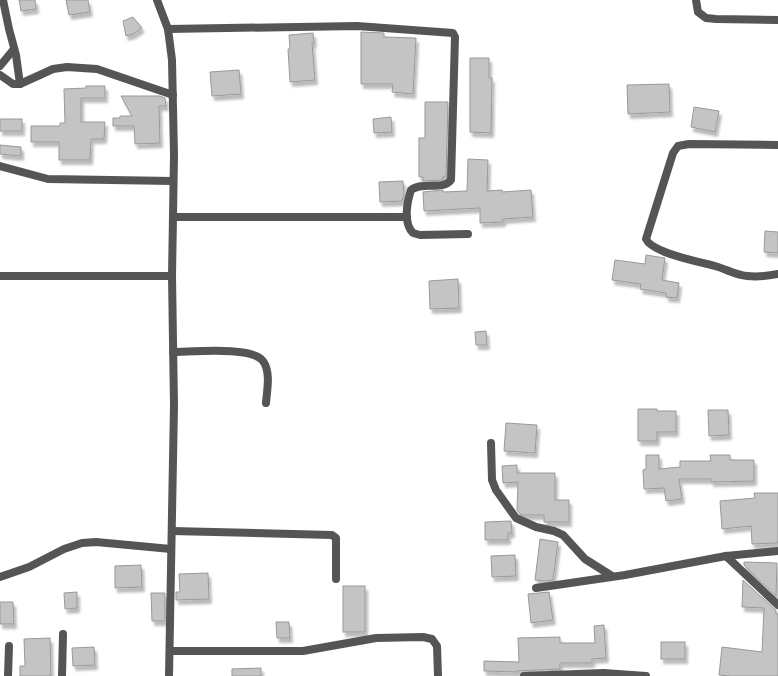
<svg xmlns="http://www.w3.org/2000/svg" width="778" height="676" font-family="'Public Sans',sans-serif">
  <style>
    .building { fill: #c4c4c4; stroke: #999; filter: url(#shadow) }
    .lines { fill: none; stroke-linecap: round; stroke-linejoin: round }
    .minor { stroke: #555; stroke-width: 8 }
  </style>
  <defs>
    <filter id="shadow"><feDropShadow dx="2.5" dy="4.5" stdDeviation="1" flood-color="#0004"/></filter>
  </defs>
  <rect width="100%" height="100%" fill="#fff"/>
  <g class="building">
    <polygon points="19,0 35,0 36,9 21,11"/>
    <polygon points="66,0 88,0 90,12 69,15"/>
    <polygon points="133,17 142,28 133,34 126,36 123,21"/>
    <polygon points="361,32 384,33 384,37 416,38 413,94 392,92 393,84 361,84"/>
    <polygon points="313,33 314,43 312,43 315,80 290,82 288,49 290,49 289,35"/>
    <polygon points="470,58 489,58 489,78 492,78 491,133 470,132"/>
    <polygon points="239,70 241,94 212,96 210,72"/>
    <polygon points="669,84 670,112 628,114 627,85"/>
    <polygon points="86,86 105,86 105,98 81,98 81,122 105,122 104,139 91,139 90,160 59,160 59,142 31,142 31,126 60,126 60,123 65,123 64,89 86,88"/>
    <polygon points="121,96 160,96 165,98 166,106 159,106 160,143 135,144 134,126 113,126 113,118 120,118 120,116 132,116"/>
    <polygon points="425,102 448,102 446,177 443,177 442,180 423,181 423,177 419,177 419,138 425,138"/>
    <polygon points="694,107 719,111 715,132 691,127"/>
    <polygon points="391,117 392,132 374,133 373,119"/>
    <rect x="0" y="119" width="22" height="12"/>
    <polygon points="0,145 21,147 21,156 0,154"/>
    <polygon points="468,159 488,160 487,191 502,190 502,192 531,190 533,217 503,219 503,222 480,223 480,208 424,211 423,192 443,190 443,192 467,191"/>
    <polygon points="403,181 404,195 402,201 380,202 379,182"/>
    <polygon points="765,231 778,232 778,253 764,252"/>
    <polygon points="646,255 665,258 662,280 679,283 677,298 666,297 666,293 640,289 641,284 612,280 615,260 645,264"/>
    <polygon points="458,279 459,308 430,309 429,281"/>
    <polygon points="486,331 487,345 476,345 475,332"/>
    <polygon points="638,409 657,409 657,411 676,411 676,432 657,432 657,441 638,441"/>
    <polygon points="708,410 728,410 729,435 709,436"/>
    <polygon points="506,423 537,425 535,453 504,451"/>
    <polygon points="646,455 659,455 659,469 680,467 680,461 711,461 710,455 730,455 730,460 754,460 754,481 711,482 711,479 679,479 682,499 666,501 664,488 644,489 643,470 646,469"/>
    <polygon points="517,465 517,473 555,473 555,500 569,500 569,522 544,522 544,515 522,515 520,514 517,510 518,482 503,483 502,466"/>
    <polygon points="754,493 778,493 778,543 752,544 751,526 722,529 720,501 755,498"/>
    <polygon points="511,521 512,533 508,533 508,540 485,540 485,522"/>
    <polygon points="540,539 558,542 553,580 545,581 535,580"/>
    <polygon points="515,555 516,576 492,577 491,556"/>
    <polygon points="744,562 777,563 776,596 744,565"/>
    <polygon points="141,565 142,587 115,588 115,566"/>
    <polygon points="208,573 209,599 176,600 176,592 180,592 179,574"/>
    <polygon points="743,580 776,610 776,614 778,614 778,676 730,676 719,675 722,647 762,652 764,608 742,607"/>
    <rect x="343" y="586" width="22" height="46"/>
    <polygon points="77,592 77,608 65,609 64,593"/>
    <polygon points="549,592 553,620 531,623 528,594"/>
    <polygon points="151,593 165,593 165,621 152,621"/>
    <polygon points="0,602 13,602 14,624 0,624"/>
    <polygon points="276,622 289,622 290,638 277,638"/>
    <polygon points="604,625 606,658 592,659 592,663 560,663 560,669 517,671 517,672 484,671 484,661 519,662 518,638 560,637 560,643 595,643 594,626"/>
    <polygon points="50,638 51,676 20,676 20,666 25,666 24,639"/>
    <rect x="661" y="642" width="24" height="17"/>
    <polygon points="94,647 95,665 73,666 72,648"/>
    <polygon points="261,668 261,676 232,676 232,669"/>
  </g>
  <g class="lines">
    <g class="minor">
      <polyline points="3,0 9,29 16,55 20,84"/>
      <polyline points="157,0 168,29 172,60 174,155 172,276 174,406 169,676"/>
      <polyline points="696,0 698,12 706,18 716,19 778,20"/>
      <path d="M168,29L357,26L453,33L455,37L451,180C443,191 422,181 411,190C407,202 403,223 413,233L420,235L468,234"/>
      <polyline points="0,66 14,49"/>
      <polyline points="0,75 13,84 20,84 53,69 67,67 97,69 173,95"/>
      <path d="M778,145L689,144L678,146L673,153L646,239C652,253 700,262 715,266C726,269 735,275 747,276C757,277 768,276 778,274"/>
      <polyline points="0,166 48,179 173,181"/>
      <polyline points="173,217 407,217"/>
      <polyline points="0,276 172,276"/>
      <path d="M173,352C192,352 252,346 263,361C271,372 267,390 266,403"/>
      <polyline points="491,443 492,480 496,490 516,518 536,527 554,531 563,535 585,559 612,576"/>
      <polyline points="172,531 332,535 336,538 336,579"/>
      <polyline points="726,556 778,605"/>
      <polyline points="0,577 29,567 64,549 82,543 96,542 171,549"/>
      <polyline points="536,588 625,575 726,556 778,551"/>
      <polyline points="170,651 303,651 376,638 423,637 432,639 437,646 438,676"/>
      <polyline points="8,676 9,646"/>
      <polyline points="62,676 63,634"/>
      <polyline points="524,676 604,673 646,676"/>
    </g>
  </g>
</svg>
